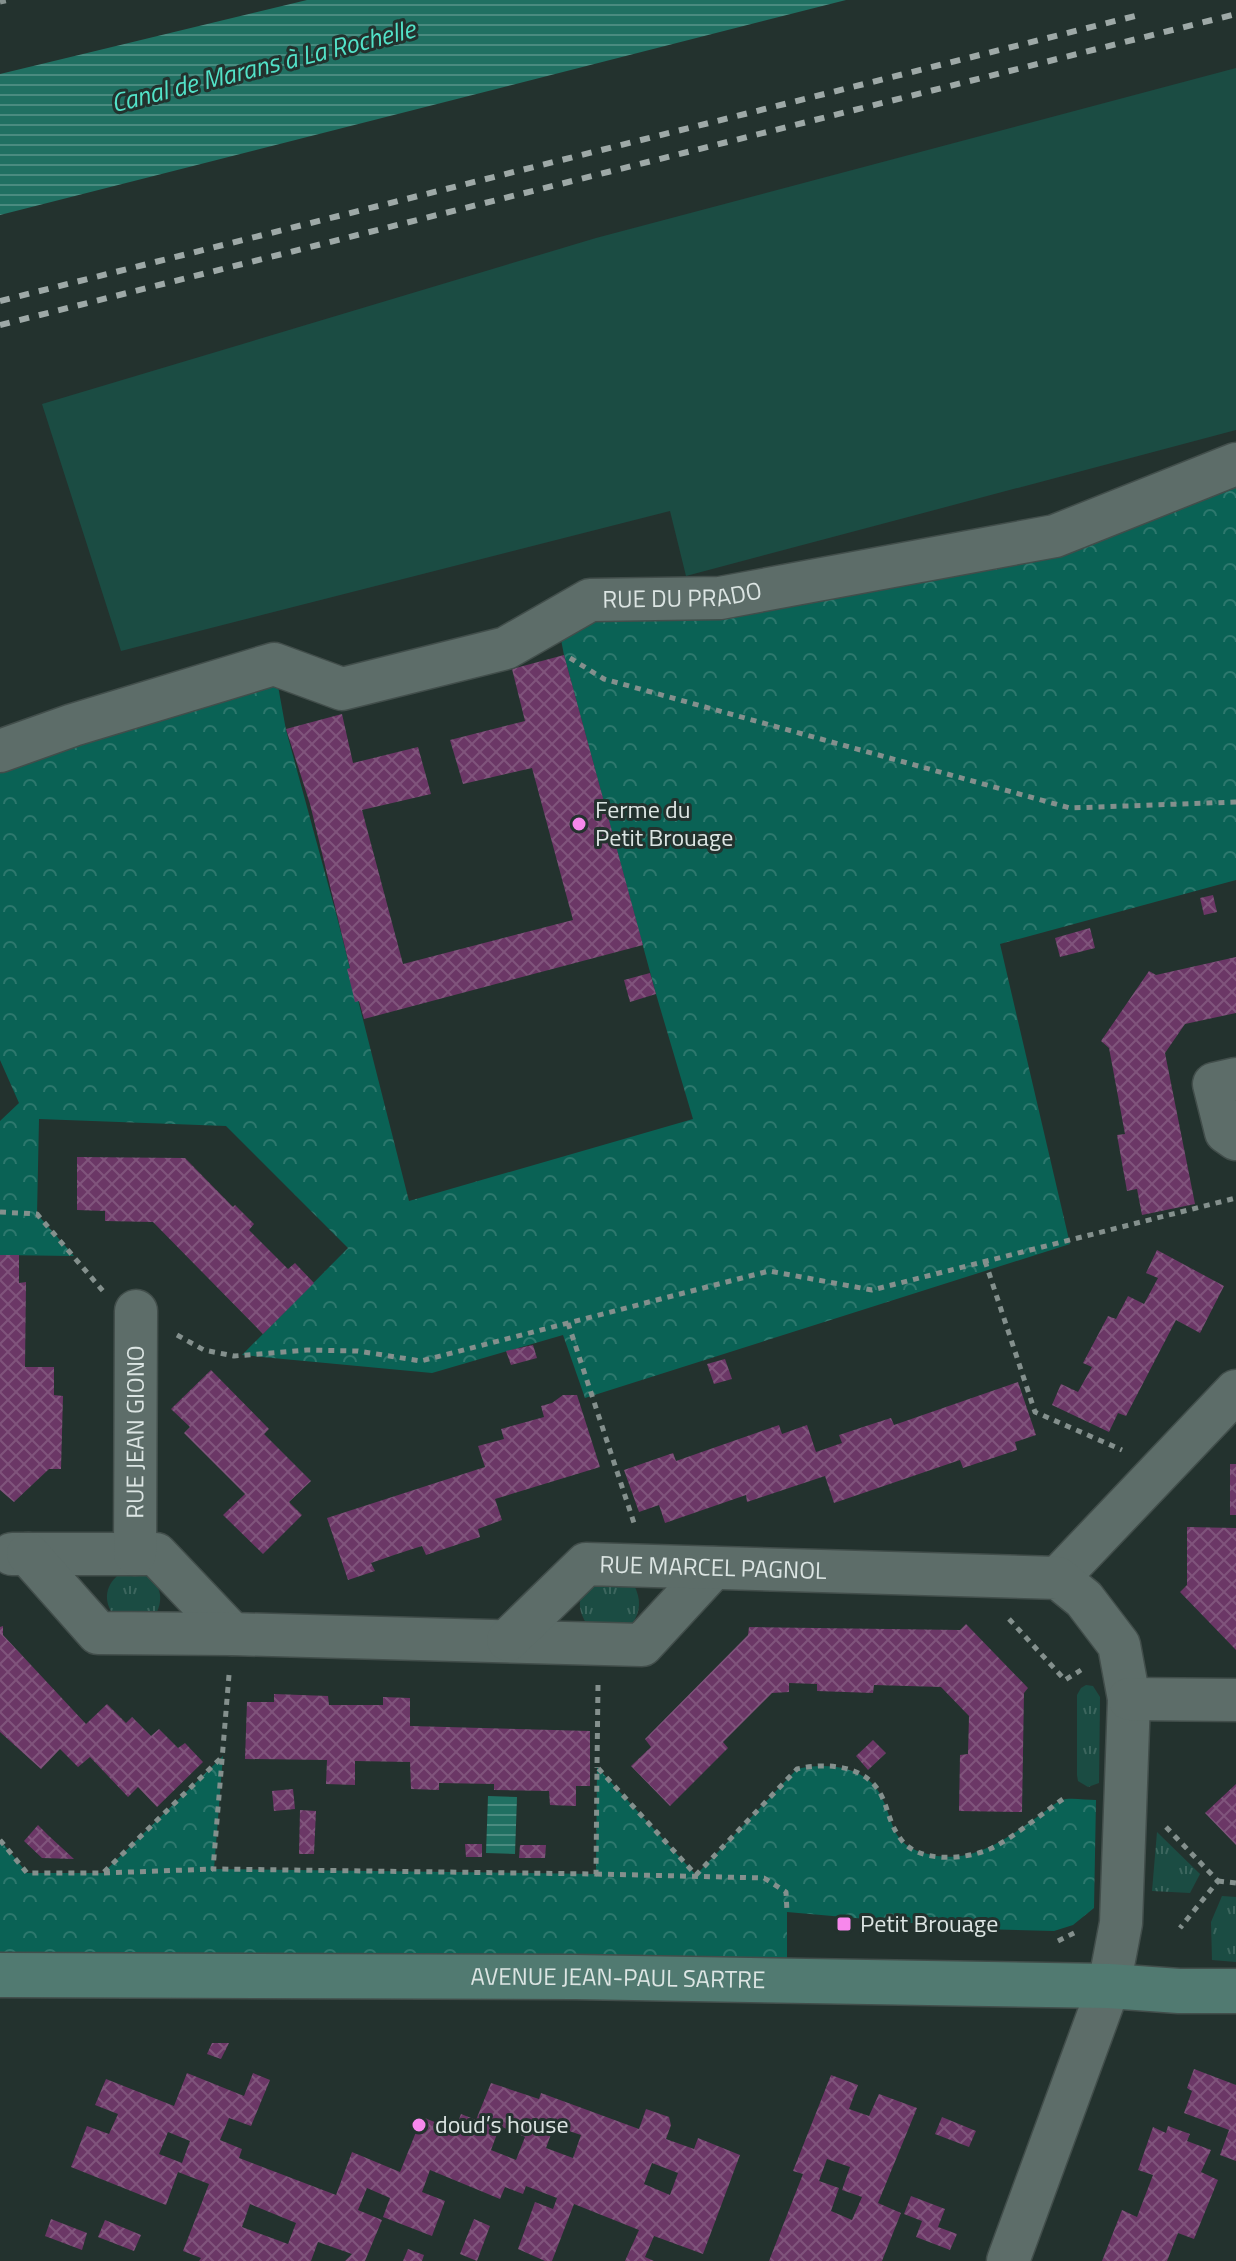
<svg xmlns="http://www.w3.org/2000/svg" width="1236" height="2261" font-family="'Titillium Web',sans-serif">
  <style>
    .grass { fill: url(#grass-tufts) }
    .forest { fill: url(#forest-crowns) }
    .park { fill: #1b4c43 }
    .water { fill: url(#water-rules) }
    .building { fill: url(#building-cross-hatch); fill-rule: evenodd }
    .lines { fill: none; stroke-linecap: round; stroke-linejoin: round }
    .street-casing { stroke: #424e4b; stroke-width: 45 }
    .secondary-casing { stroke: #424e4b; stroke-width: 47 }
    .path { stroke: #84908d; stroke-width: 5; stroke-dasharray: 6 6; stroke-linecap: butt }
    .street { stroke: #5d6d69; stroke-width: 42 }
    .secondary { stroke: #517a71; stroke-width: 44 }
    .rail { stroke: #9ea9a7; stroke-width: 6; stroke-dasharray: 10 10; stroke-linecap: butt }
    .poi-dot { fill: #f788ec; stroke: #23322e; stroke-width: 3 }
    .labels { text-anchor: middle; stroke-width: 6; stroke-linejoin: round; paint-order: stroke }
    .street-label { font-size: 24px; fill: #dce5e3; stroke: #23322e }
    .poi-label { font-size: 24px; fill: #dce5e3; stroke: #23322e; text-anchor: start }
    .water-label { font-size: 26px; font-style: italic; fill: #52e2c8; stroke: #23322e }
  </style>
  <defs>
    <pattern id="grass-tufts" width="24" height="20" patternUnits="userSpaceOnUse" patternTransform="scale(2)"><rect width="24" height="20" fill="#1b4c43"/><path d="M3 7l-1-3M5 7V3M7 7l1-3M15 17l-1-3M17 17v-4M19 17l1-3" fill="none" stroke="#3c665e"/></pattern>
    <pattern id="forest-crowns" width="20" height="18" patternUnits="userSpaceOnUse" patternTransform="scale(2)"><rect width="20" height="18" fill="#0a6255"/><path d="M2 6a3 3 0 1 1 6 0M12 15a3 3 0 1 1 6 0" fill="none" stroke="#2d786d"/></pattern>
    <pattern id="water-rules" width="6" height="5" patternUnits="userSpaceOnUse" patternTransform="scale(2)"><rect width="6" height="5" fill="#207062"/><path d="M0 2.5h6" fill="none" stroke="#4a8b80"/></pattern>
    <pattern id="building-cross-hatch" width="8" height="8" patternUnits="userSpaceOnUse" patternTransform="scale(2)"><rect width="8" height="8" fill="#6b3766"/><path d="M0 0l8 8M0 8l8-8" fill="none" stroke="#80547c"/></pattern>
  </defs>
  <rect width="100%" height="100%" fill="#23322e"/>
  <g class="grass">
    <path d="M122,1572L149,1574C160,1588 164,1597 156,1614L115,1617C102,1601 105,1584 122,1572Z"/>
    <path d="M589,1580L634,1585C641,1599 641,1611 632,1624L586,1623C576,1606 579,1596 589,1580Z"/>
    <polygon points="1086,1685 1093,1686 1100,1697 1099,1783 1088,1787 1078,1781 1077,1775 1077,1695 1081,1688"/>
    <polygon points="1157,1832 1200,1874 1190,1893 1152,1891"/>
    <polygon points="1222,1896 1236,1897 1236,1962 1212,1960 1211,1922"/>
  </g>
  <g class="forest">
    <polygon points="1236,464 1236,880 1000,944 1070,1244 585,1398 563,1335 432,1373 242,1355 348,1248 226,1126 39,1119 37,1214 74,1256 0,1255 0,1121 19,1103 0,1060 0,751 274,664 286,730 337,917 409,1201 693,1119 656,994 564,655 557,619 1055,536"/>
    <path d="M223,1756L214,1869L596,1874L597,1767L696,1875L797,1769C827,1762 868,1766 882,1798C894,1822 891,1844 924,1853C969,1867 1005,1840 1040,1815C1048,1810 1057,1800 1066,1799C1075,1798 1087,1800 1096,1800L1094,1908L1073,1925L1054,1931L980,1929L787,1912V1981L0,1975V1840L27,1873H103Z"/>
  </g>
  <polygon class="park" points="1236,68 1236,430 686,576 670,511 121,651 42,404 596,238"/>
  <g class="water">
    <polygon points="307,0 846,0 0,215 0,74"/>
    <polygon points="488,1796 517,1797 515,1854 486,1853"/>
  </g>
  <g class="building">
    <polygon points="564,655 643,945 364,1019 359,1001 355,1002 347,969 350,968 310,804 286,729 342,714 353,763 418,747 431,794 362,810 403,964 573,920 532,768 463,784 450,740 525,721 512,669"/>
    <polygon points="1213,895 1217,912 1204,915 1200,898"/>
    <polygon points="1090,928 1095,948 1060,957 1055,938"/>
    <polygon points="1236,957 1236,1013 1185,1024 1165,1053 1195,1204 1142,1215 1137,1189 1127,1191 1117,1135 1125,1134 1109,1048 1101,1041 1149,971 1156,975"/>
    <polygon points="650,973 656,994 630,1002 624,980"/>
    <polygon points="77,1157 185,1158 233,1207 235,1205 254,1224 249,1230 288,1269 295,1263 314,1283 263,1334 153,1222 105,1221 105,1211 77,1210"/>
    <polygon points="1157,1250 1224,1286 1200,1333 1176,1320 1126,1416 1118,1413 1109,1432 1052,1405 1061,1384 1078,1392 1092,1367 1083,1363 1108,1316 1116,1319 1128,1296 1144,1304 1158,1278 1146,1273"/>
    <polygon points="0,1255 19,1255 19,1283 26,1282 25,1367 54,1367 54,1395 63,1396 61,1469 49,1469 14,1502 0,1490"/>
    <polygon points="533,1345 537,1358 511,1365 506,1351"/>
    <polygon points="725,1359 732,1379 714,1384 707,1364"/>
    <polygon points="211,1370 269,1429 264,1434 311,1481 289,1502 302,1515 263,1554 223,1515 245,1494 184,1433 190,1427 171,1409"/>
    <polygon points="1018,1382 1036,1435 1015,1442 1017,1450 963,1468 960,1460 834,1503 825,1476 747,1502 746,1495 665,1523 659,1505 639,1512 624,1470 673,1453 676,1461 779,1425 782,1434 807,1425 816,1452 842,1443 839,1435 866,1426 891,1418 894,1425"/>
    <polygon points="563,1395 577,1395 600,1467 495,1499 502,1520 478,1529 480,1537 426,1555 422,1546 397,1554 371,1563 375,1571 348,1580 327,1518 485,1467 478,1446 504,1439 501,1429 544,1417 541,1406 552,1403"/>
    <rect x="1230" y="1464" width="6" height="51"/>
    <polygon points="1187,1527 1236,1528 1236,1650 1180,1592 1187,1585"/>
    <polygon points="966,1624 1028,1688 1024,1693 1022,1812 959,1811 960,1755 968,1754 969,1716 941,1687 874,1685 873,1693 817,1691 817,1684 789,1683 789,1692 772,1693 723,1742 728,1748 670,1806 631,1766 651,1747 645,1739 748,1635 749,1627 960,1630"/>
    <polygon points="3,1626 3,1635 86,1724 107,1704 126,1723 132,1717 151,1736 159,1729 178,1748 185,1743 203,1762 157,1807 138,1787 128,1797 90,1757 78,1767 60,1749 41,1769 0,1732 0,1627"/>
    <polygon points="274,1694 328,1696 329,1705 383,1705 383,1697 410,1698 410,1726 590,1731 590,1786 576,1786 576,1806 550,1805 549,1791 494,1790 494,1784 439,1783 439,1790 411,1789 410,1762 355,1761 355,1785 326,1784 327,1760 245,1759 247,1702 274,1702"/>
    <polygon points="873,1740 886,1753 868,1770 856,1756"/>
    <polygon points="1236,1784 1236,1845 1205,1813"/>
    <polygon points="293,1789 295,1809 274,1811 272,1791"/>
    <polygon points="300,1810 316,1811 314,1854 299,1854"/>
    <polygon points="38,1825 49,1836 74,1859 42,1858 24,1841"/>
    <polygon points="465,1844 482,1844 482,1857 466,1857"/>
    <polygon points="520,1845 546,1845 545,1858 519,1858"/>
    <polygon points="212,2043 229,2043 221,2059 207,2054"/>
    <polygon points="1194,2069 1236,2085 1236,2161 1220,2155 1229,2130 1184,2113 1192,2091 1187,2088"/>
    <path d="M187,2073L244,2096L253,2073L270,2080L251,2126L229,2118L220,2140L242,2149L239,2158L336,2195L352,2152L400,2172L422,2117L455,2130L461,2114L476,2120L491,2083L539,2099L541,2093L639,2129L646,2109L669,2117L671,2125L666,2139L694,2149L698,2138L740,2155L703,2254L654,2236L645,2257L654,2261H625L639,2230L574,2204L552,2261H545L518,2249L535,2202L553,2209L557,2198L526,2186L523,2194L505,2187L500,2199L430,2170L422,2192L445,2201L432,2236L383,2217L390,2198L367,2188L358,2210L382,2220L365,2261H345L352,2254L318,2242L311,2261H199L201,2258L183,2251L209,2184L178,2172L166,2205L71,2167L87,2126L109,2134L118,2114L95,2105L106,2079L174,2106ZM500,2126L525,2137L516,2160L491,2150ZM554,2126L581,2135L573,2158L546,2148ZM168,2132L190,2141L182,2163L159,2154ZM652,2163L678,2173L670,2195L644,2184ZM250,2204L296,2223L288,2244L242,2227Z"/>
    <path d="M831,2075L858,2085L849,2109L869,2116L879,2094L917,2108L878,2203L901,2213L882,2261H769L803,2174L793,2171ZM827,2159L850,2167L842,2190L862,2197L852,2220L831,2211L839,2188L819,2181Z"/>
    <polygon points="942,2117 976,2131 969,2147 935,2134"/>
    <polygon points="1168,2126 1190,2134 1187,2141 1211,2150 1201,2172 1218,2180 1194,2239 1178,2233 1167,2261 1102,2261 1122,2210 1137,2217 1153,2175 1138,2170 1153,2127 1166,2133"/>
    <polygon points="911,2196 945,2209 938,2227 957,2234 950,2250 916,2237 922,2221 904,2214"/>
    <polygon points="51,2219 87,2233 82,2250 45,2236"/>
    <polygon points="474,2219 490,2226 477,2261 460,2254"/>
    <polygon points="105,2220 141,2235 134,2251 98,2237"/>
    <polygon points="408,2249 424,2255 422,2261 403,2261"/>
  </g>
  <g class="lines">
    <defs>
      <g id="street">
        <path id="s1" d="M0,751L73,725L274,664L342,689L506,648L590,600L720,598L1055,536L1236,464"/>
        <polyline points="1236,1079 1214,1084 1226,1132 1236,1139"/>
        <polyline points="12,1554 156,1554 232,1634"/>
        <polyline points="28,1554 98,1633 232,1634 642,1645 713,1568"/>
        <path id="s2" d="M135,1554L136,1311"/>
        <polyline points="1058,1578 1236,1391"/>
        <path id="s3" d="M508,1640L586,1564L1058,1578L1084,1599L1119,1645L1129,1699L1121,1923L1109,1986L1008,2261"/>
        <polyline points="1129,1699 1236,1700"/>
      </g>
      <g id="secondary">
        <path id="s4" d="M0,1975L575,1977L1109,1986L1179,1991H1236"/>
      </g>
    </defs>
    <use href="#street" class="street-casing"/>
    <use href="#secondary" class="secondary-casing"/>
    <g class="path">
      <polyline points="0,2 9,0"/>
      <polyline points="570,658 604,679 1070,808 1236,802"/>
      <polyline points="0,1212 37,1214 103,1291"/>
      <polyline points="985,1261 1035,1412 1122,1450"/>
      <polyline points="568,1323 634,1523"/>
      <polyline points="177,1335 204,1350 234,1356 307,1350 358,1351 421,1361 769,1271 872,1290 1236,1198"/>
      <polyline points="1009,1619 1065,1680 1081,1670"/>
      <polyline points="229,1675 213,1869 596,1874 597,1767"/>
      <path d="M598,1685L597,1767L696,1875L797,1769C828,1762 869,1765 883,1799C889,1813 890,1824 900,1838C917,1864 967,1860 992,1848C1017,1835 1040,1815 1063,1799"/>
      <polyline points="1166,1827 1218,1881 1180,1928"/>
      <polyline points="0,1840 27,1873 103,1873 223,1756"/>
      <polyline points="104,1873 213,1869"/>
      <polyline points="596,1874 764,1878 786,1892 787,1912"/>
      <polyline points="1218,1881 1236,1883"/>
      <polyline points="1058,1941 1078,1931"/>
    </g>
    <use href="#street" class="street"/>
    <use href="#secondary" class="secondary"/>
    <g class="rail">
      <polyline points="0,301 1143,14"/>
      <polyline points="0,325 1236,14"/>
    </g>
  </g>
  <g class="poi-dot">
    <circle cx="579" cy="824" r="8"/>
    <rect x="836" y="1916" width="16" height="16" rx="4"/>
    <circle cx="419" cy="2125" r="8"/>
  </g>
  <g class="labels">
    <g class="street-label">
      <text dy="8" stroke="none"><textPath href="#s1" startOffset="718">RUE DU PRADO</textPath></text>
      <text dy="8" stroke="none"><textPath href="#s2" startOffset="122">RUE JEAN GIONO</textPath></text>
      <text dy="8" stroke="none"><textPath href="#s3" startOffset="236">RUE MARCEL PAGNOL</textPath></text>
      <text dy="8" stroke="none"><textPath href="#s4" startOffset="618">AVENUE JEAN-PAUL SARTRE</textPath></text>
    </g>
    <g class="poi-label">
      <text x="595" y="818">Ferme du<tspan x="595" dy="28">Petit Brouage</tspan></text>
      <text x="860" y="1932">Petit Brouage</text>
      <text x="435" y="2133">doud’s house</text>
    </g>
    <g class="water-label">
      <text transform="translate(263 66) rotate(-14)" y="9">Canal de Marans à La Rochelle</text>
    </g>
  </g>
</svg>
